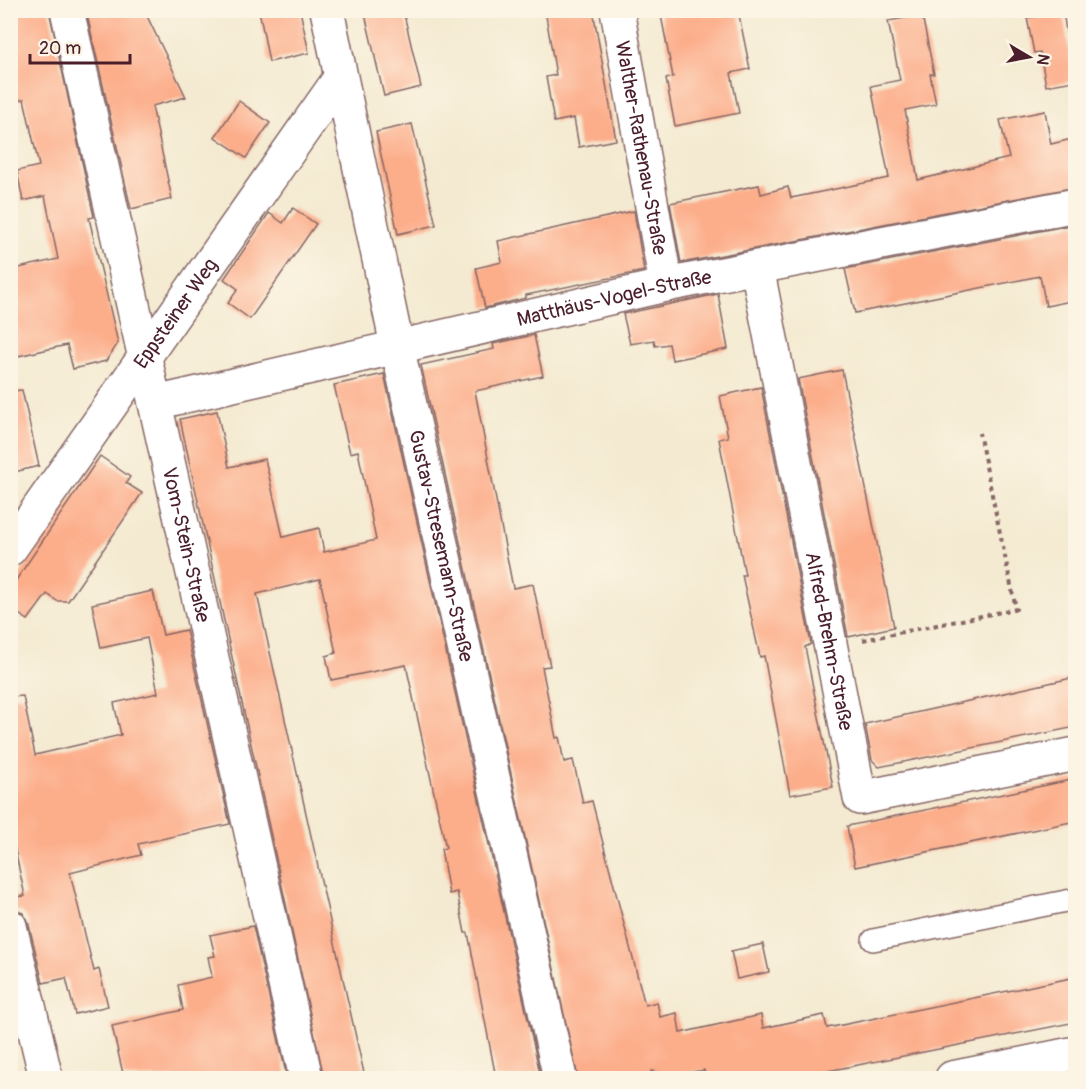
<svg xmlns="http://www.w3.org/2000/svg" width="1086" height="1089" font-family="Pangolin,sans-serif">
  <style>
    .building { fill: #fcad8a }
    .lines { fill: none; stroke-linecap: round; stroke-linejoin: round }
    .lane-casing { stroke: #866665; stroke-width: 24 }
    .street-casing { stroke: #866665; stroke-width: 36 }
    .path { stroke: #866665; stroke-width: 4; stroke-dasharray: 4.5 4.5; stroke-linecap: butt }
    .lane { stroke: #fff; stroke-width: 21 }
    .street { stroke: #fff; stroke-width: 33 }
    .labels { text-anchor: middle; stroke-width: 6; stroke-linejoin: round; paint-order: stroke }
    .street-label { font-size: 20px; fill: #4a1f2b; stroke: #fcf5e5 }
  </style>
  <rect width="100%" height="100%" fill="#fcf5e5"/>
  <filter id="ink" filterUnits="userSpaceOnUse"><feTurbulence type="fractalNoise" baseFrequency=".0167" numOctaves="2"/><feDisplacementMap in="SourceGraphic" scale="12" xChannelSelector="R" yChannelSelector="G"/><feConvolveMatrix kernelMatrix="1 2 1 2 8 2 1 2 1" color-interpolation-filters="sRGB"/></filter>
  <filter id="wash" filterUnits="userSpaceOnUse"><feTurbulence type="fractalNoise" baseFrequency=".008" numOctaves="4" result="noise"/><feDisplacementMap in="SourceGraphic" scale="24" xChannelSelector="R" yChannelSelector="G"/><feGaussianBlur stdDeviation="1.35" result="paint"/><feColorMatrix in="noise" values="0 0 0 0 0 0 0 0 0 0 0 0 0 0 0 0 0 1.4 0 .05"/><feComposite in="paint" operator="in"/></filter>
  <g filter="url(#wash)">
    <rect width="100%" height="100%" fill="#f4ead1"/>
    <g id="blocks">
      <g class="building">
        <polygon points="10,10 49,10 94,217 89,218 118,343 106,361 73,369 67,345 18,356 14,338 10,339 10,270 58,259 45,196 23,201 17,171 39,166 24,99 10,102"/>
        <polygon points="86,10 144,10 186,97 152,106 172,199 131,209"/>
        <polygon points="259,10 300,10 309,53 269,62"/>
        <polygon points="364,10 403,10 421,87 384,96"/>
        <polygon points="545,10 593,10 616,140 579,147 574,118 554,122 546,77 556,75"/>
        <polygon points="660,10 738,10 750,69 731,73 739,113 675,126 666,79 673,77"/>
        <polygon points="1063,12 1074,81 1046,86 1040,52 1034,53 1027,18"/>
        <polygon points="922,15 934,74 930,74 936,104 905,110 918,180 1009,158 1000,120 1045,111 1051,144 1076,138 1076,187 681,263 670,203 759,185 761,194 788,187 791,198 889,178 871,86 900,80 888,21"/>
        <polygon points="239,101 270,123 246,158 215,137"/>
        <polygon points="412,124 436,225 398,234 376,132"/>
        <polygon points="293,208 316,224 250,319 228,303 238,289 224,279 269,213 283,223"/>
        <polygon points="634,211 644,271 526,295 526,298 485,308 476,268 502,262 498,241"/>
        <polygon points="1076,224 1076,300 1046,306 1040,276 855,313 845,269"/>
        <polygon points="718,294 728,349 672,360 669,344 655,346 654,340 630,344 623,314"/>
        <polygon points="534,335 543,376 475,391 513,588 533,584 550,666 542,667 556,738 559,737 564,762 573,760 583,803 592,801 645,1005 657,1002 660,1017 677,1013 680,1033 761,1015 763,1028 824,1015 827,1028 1076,977 1076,1022 792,1078 706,1078 704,1070 673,1075 651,1071 652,1078 578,1078 421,365 494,349 493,344"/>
        <polygon points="842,370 894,627 848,637 798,379"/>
        <polygon points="384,374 541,1078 496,1078 468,933 465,933 457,892 449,894 441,849 446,848 406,665 331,680 326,656 336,653 320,579 257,594 364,1073 324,1078 180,419 217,411 229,467 265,459 283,537 319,528 324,552 351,546 376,540 358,451 350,453 334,385"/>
        <polygon points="761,387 811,644 805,647 833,787 790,795 764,656 760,657 742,575 745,575 719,439 728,437 720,396"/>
        <polygon points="22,390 39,466 10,473 10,391"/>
        <polygon points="100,456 130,477 126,483 142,493 68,601 57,601 47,594 28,620 10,608 10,589"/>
        <polygon points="153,591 163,635 186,630 230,824 138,844 141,855 70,873 94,971 99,969 108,1006 75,1014 66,978 43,983 28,921 23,913 10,908 10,897 25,896 10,827 10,697 23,696 35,755 121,735 114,703 158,693 147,638 101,648 92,604"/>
        <polygon points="1076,677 1076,727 879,767 872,760 865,724"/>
        <polygon points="1076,779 1076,821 855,867 847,826"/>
        <polygon points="253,926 287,1078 124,1078 112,1026 183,1010 178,985 212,977 208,957 215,956 210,935"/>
        <polygon points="763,944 769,972 737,979 731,951"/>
      </g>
    </g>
  </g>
  <g filter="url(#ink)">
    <use href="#blocks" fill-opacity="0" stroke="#866665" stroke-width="1.5"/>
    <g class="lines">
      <defs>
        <polyline id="lane" points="873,940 1076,899"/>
        <g id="street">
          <path id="s1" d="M67,10L306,1078"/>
          <path id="s2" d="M327,10L397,346L560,1078"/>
          <path id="s3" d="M617,10L666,285"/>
          <path id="s4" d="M757,267L860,798L1076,754"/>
          <path id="s5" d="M155,403L666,285L1076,205"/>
          <path id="s6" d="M10,549L340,78"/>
          <polyline points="10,926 46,1078"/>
          <polyline points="952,1078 1076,1053"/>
        </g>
      </defs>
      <use href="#lane" class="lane-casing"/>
      <use href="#street" class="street-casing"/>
      <polyline class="path" points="863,640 1016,609 979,433"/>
      <use href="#lane" class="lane"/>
      <use href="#street" class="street"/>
    </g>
  </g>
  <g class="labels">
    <g class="street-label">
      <text dy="7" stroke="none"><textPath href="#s3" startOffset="140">Walther-Rathenau-Straße</textPath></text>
      <text dy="7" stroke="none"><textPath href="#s5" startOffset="471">Matthäus-Vogel-Straße</textPath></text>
      <text dy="7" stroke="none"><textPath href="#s6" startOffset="288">Eppsteiner Weg</textPath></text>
      <text dy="7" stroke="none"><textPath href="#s1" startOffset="548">Vom-Stein-Straße</textPath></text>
      <text dy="7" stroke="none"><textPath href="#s2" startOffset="548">Gustav-Stresemann-Straße</textPath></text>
      <text dy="7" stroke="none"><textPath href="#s4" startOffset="381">Alfred-Brehm-Straße</textPath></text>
    </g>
  </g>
  <rect width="1086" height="1089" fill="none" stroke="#fcf5e5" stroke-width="36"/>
  <g transform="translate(1029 57) rotate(100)" stroke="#fcf5e5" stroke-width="4.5" paint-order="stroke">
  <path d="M0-4.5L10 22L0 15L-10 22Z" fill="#4a1f2b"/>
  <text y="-9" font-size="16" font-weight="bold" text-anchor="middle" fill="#4a1f2b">N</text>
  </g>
  <path d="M30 54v9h100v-9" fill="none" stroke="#4a1f2b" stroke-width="3"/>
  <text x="39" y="54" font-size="18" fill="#4a1f2b" stroke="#fcf5e5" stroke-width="4.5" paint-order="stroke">20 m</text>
</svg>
